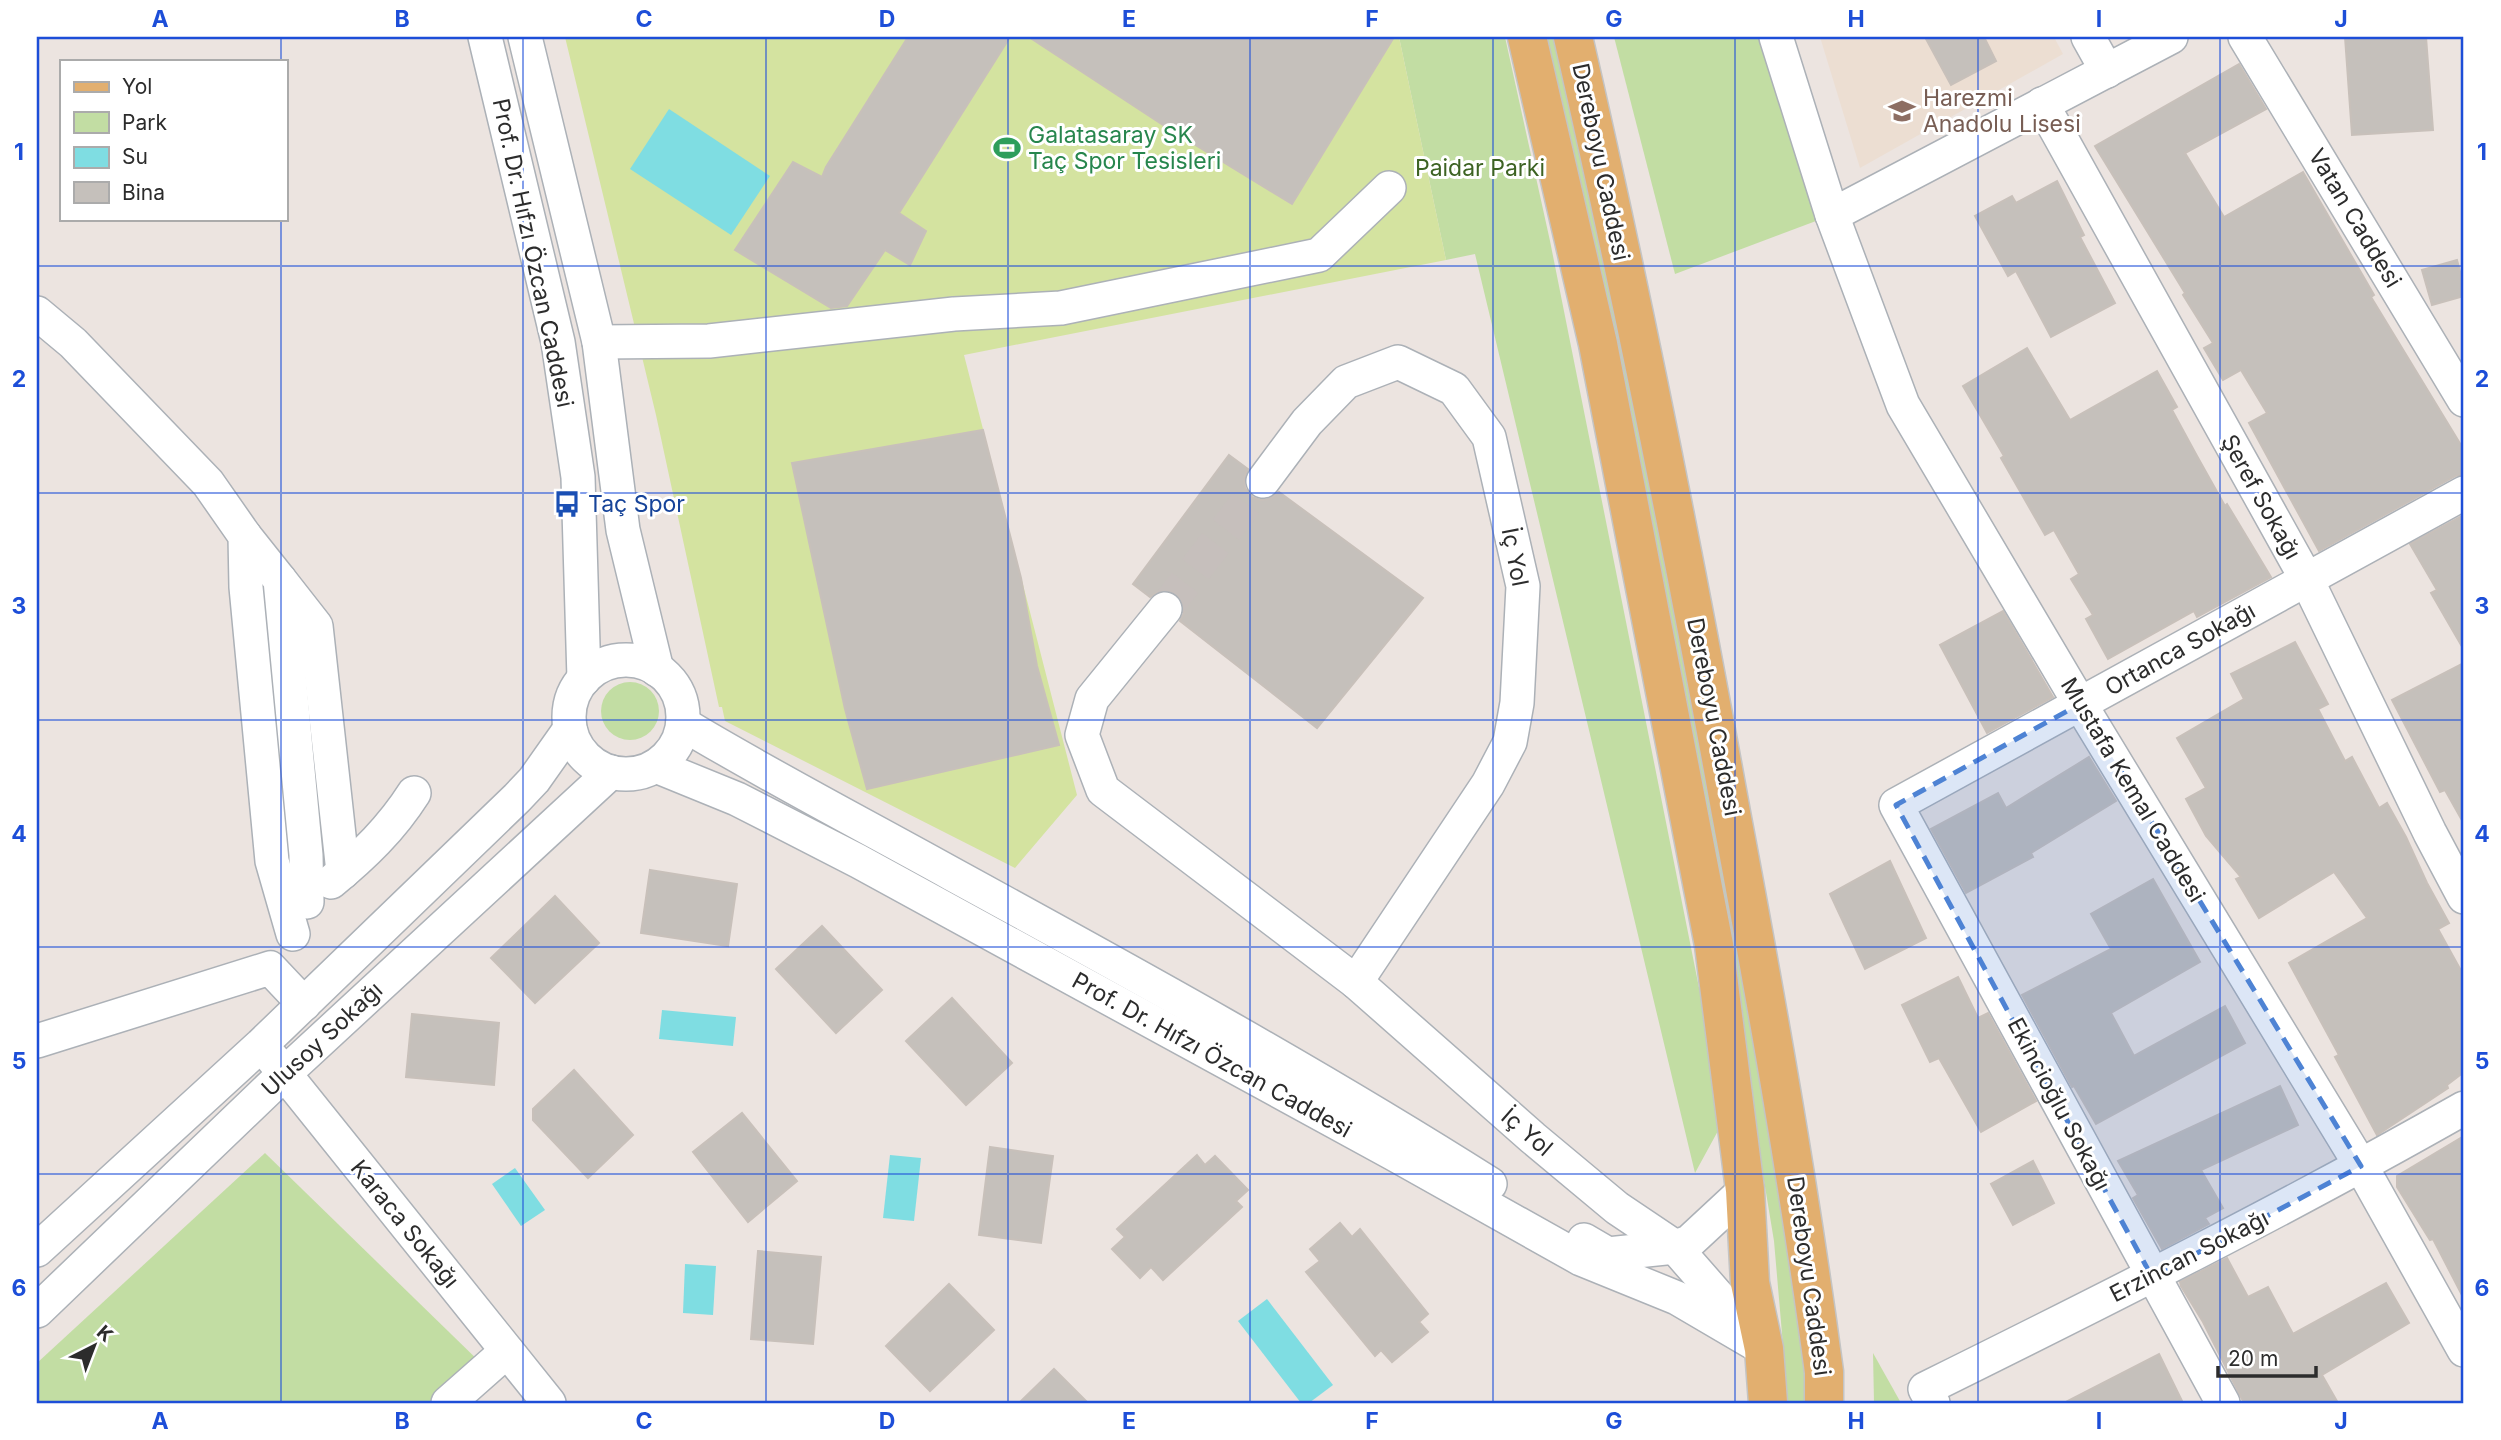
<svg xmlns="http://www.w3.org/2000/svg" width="2501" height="1440" font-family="Inter,sans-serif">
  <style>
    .education { fill: #ecded2 }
    .green { fill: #c2dda3 }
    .pitch { fill: #d4e3a0 }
    .water { fill: #7fdde2 }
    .building { fill: #c5c0bb; stroke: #c8c0ba; stroke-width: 2 }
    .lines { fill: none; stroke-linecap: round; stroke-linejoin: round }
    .minor-tunnel { stroke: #c6bfbc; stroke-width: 33; stroke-dasharray: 33 17; stroke-linecap: butt }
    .minor-casing { stroke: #acb1b7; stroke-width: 36 }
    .major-casing { stroke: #c4c4c4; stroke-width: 41 }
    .minor { stroke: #fff; stroke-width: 33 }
    .major { stroke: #e2af6f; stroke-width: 38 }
    .marked { fill: #4e83d4; fill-opacity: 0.2; stroke: #4e83d4; stroke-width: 5; stroke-dasharray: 14 9; stroke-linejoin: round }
    .grid { fill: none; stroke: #1d4ed8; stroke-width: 2; stroke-opacity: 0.55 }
    .labels { text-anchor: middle; stroke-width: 6; stroke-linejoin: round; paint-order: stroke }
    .education-label { font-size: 23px; fill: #785e54; stroke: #fff; text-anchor: start }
    .leisure-label { font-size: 23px; fill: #27864d; stroke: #fff; text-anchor: start }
    .street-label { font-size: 23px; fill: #2c2c2c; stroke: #fff }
    .park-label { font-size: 23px; fill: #3d6323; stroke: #fff }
    .transit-label { font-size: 23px; fill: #164399; stroke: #fff; text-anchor: start }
    .neatline { fill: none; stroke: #1d4ed8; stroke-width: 2.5 }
    .grid-label { font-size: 23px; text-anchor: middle; font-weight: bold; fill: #1d4ed8 }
  </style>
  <rect width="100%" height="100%" fill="#ece4e0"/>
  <polygon class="education" points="1820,37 2054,37 2063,54 1860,168"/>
  <g class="green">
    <polygon points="1399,37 1505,37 1550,241 1725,1118 1695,1173 1475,254 1446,260"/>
    <polygon points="1539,37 1555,37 1586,170 1686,655 1800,1308 1809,1403 1788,1403 1774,1241 1754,1120"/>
    <polygon points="1614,37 1770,37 1832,215 1675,274"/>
    <circle cx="630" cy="711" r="29"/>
    <polygon points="265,1153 487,1369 448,1403 37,1403 37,1363"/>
    <polygon points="1873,1353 1901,1403 1874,1403"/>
  </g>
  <polygon class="pitch" points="565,37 1399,37 1446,260 964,355 1077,795 1015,868 725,721 722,707 719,707 656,415"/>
  <g class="water">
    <polygon points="669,109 770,176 731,235 630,169"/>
    <polygon points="662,1010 736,1017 733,1046 659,1039"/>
    <polygon points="890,1155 921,1158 914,1221 883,1218"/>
    <polygon points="515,1168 545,1210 521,1226 492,1184"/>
    <polygon points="685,1264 716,1266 713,1315 683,1313"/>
    <polygon points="1267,1299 1333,1385 1309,1403 1301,1403 1238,1321"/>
  </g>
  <g class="building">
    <polygon points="908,37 1010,37 899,213 926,231 910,265 885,250 847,306 831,308 735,250 793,162 822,177 826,167"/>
    <polygon points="1029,37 1394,37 1292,204 1166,127"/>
    <polygon points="1925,37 1984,37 1996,61 1951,85"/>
    <polygon points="2345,37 2426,37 2433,130 2352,135"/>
    <polygon points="2239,64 2266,109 2185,153 2224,217 2303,172 2374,295 2371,297 2464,450 2464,474 2455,476 2319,551 2249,423 2267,413 2241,370 2223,380 2204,348 2213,343 2183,295 2185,293 2095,146"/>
    <polygon points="2057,181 2084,235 2080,237 2115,303 2051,337 2016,271 2008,276 1975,216 2012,196 2016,203"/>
    <polygon points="2457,260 2464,287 2464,296 2432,305 2422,270"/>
    <polygon points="2027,348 2070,420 2157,371 2177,407 2172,410 2197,456 2225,506 2227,504 2271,577 2197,617 2194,611 2108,659 2086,619 2093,615 2071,579 2079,574 2054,530 2045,535 2001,458 2004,456 1963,386"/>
    <polygon points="983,430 1021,578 1037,666 1059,745 867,789 845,709 792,463"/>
    <polygon points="1229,455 1248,469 1244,478 1245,488 1252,497 1260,500 1270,499 1279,492 1423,598 1317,728 1180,621 1184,613 1183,603 1177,594 1169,590 1159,591 1150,597 1133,584"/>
    <polygon points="2464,515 2464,650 2431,593 2437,590 2410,544"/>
    <polygon points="2003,611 2053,697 1987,733 1940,645"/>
    <polygon points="2295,642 2328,704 2318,709 2345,761 2352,757 2379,808 2387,803 2406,837 2427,883 2449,923 2438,929 2464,976 2464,1072 2447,1085 2448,1088 2377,1135 2335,1057 2339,1055 2289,963 2367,918 2334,872 2259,918 2236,879 2241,877 2206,836 2186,799 2206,788 2177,738 2244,699 2231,674"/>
    <polygon points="2464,663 2464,824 2445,790 2440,792 2392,700"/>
    <polygon points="2089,757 2116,801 2031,853 2033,857 1966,893 1931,829 1998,793 2006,808"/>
    <polygon points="1890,861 1926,938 1865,969 1830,894"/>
    <polygon points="650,870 737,884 728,946 641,933"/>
    <polygon points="2153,879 2200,962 2111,1013 2134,1056 2225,1006 2245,1043 2096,1124 2074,1086 2072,1087 2022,995 2111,949 2091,914"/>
    <polygon points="555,896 599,943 535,1003 491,958"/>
    <polygon points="822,926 882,990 836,1033 776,969"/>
    <polygon points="1958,977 1978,1018 1988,1013 2036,1101 1981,1132 1939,1058 1930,1062 1902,1005"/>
    <polygon points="952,998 1012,1063 966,1105 906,1041"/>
    <polygon points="412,1014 499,1023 494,1085 406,1077"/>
    <polygon points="574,1070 633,1135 588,1178 533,1120 533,1109"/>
    <polygon points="2280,1086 2298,1125 2201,1170 2223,1208 2205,1218 2209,1224 2162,1249 2133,1198 2138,1195 2118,1161"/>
    <polygon points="742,1113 797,1181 748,1222 693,1152"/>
    <polygon points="2464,1136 2464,1299 2433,1239 2430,1240 2397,1187 2397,1176"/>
    <polygon points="990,1147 1053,1156 1041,1243 979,1235"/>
    <polygon points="1197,1155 1205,1165 1215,1156 1248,1190 1236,1201 1242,1207 1163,1280 1151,1267 1140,1278 1112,1249 1125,1237 1117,1229"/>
    <polygon points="2033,1161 2054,1203 2013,1225 1991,1184"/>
    <polygon points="1340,1223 1352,1237 1360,1229 1428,1314 1419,1322 1428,1332 1392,1362 1381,1350 1375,1356 1306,1272 1320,1261 1310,1249"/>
    <polygon points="758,1251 821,1257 813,1344 751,1339"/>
    <polygon points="2227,1258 2248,1297 2268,1287 2293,1334 2386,1283 2409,1323 2322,1375 2338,1403 2244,1403 2203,1322 2181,1286 2180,1282"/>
    <polygon points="949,1284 994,1330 930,1391 886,1346"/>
    <polygon points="2159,1354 2183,1403 2064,1403"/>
    <polygon points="1054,1369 1088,1403 1019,1403"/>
  </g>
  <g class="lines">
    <polyline class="minor-tunnel" points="1165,609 1263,481"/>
    <defs>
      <g id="minor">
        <polyline points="485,37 558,342 578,477 584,679"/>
        <polyline points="525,37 599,342 623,530 657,670"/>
        <polyline points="1776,37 1832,215 1903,405 2080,704 2361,1166 2464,1350"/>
        <polyline points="2088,37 2107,71"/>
        <polyline points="2245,37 2464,400"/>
        <polyline points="2042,104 2307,580 2430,833 2464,897"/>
        <polyline points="1832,215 2171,37"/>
        <polyline points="37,313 73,343 208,483 245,536 246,587 272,861 293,934"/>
        <polyline points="599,342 709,341 954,314 1061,308 1319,255 1389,188"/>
        <polyline points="1263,481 1307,422 1346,382 1398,362 1454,389 1489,437 1523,586 1517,703 1510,742 1488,784 1356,982"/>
        <polyline points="245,536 280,580 306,855 307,902"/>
        <polyline points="280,580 316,626 343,872"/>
        <polyline points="1165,609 1092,699 1082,735 1103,790 1356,982 1533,1138 1617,1208 1675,1247 1744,1326"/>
        <circle cx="626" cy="717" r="57"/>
        <path d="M683,724C771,777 862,824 952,874C1133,973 1315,1073 1490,1184"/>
        <polyline points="656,766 737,799 858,861 1394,1154 1581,1259 1677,1298 1764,1349"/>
        <path d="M331,882C364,855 391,829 414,793"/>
        <polyline points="37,1041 270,968 304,1004"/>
        <polyline points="272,1058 549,1403"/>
        <polyline points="1584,1240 1608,1254 1675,1247 1689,1242 1745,1190"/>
        <polyline points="37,1250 261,1045 517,798 534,780 570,729"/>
        <polyline points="37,1311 284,1074 611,772"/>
        <polyline points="448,1403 507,1351"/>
        <path d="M1933,1403L1925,1389C2107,1299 2288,1208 2464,1108"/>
        <polyline points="2223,1403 1896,805 2464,493"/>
      </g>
      <g id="major">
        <polyline points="1527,37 1598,344 1714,945 1745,1190 1750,1283 1764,1349 1768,1403"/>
        <path d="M1573,37C1632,294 1684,553 1731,813C1766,999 1799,1184 1824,1372V1403"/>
      </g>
    </defs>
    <use href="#minor" class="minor-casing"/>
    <use href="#major" class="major-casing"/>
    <use href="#minor" class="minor"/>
    <use href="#major" class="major"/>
  </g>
  <path class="marked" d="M2080,704L2361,1166L2152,1277L1896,805Z"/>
  <path class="grid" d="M281,37V61M523,37V1403M766,37V1403M1008,37V1403M1250,37V1403M1493,37V1403M1735,37V1403M1978,37V1403M2220,37V1403M281,219V1403M37,266H2464M37,493H2464M37,720H2464M37,947H2464M37,1174H2464"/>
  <defs>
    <symbol id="school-bare" viewBox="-9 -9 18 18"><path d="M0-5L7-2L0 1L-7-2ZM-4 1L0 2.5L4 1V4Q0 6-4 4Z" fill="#8d6e63" stroke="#fff" stroke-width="2.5" paint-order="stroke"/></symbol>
    <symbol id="stadium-bare" viewBox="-9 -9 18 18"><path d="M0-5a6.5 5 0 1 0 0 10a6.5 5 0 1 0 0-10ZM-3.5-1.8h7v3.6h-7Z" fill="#2e9e5b" stroke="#fff" stroke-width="2.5" paint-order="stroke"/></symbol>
    <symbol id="bus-bare" viewBox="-9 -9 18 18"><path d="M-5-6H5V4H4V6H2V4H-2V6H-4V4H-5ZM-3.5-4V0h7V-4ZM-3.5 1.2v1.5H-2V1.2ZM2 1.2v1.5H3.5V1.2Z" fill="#1a4fb4" stroke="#fff" stroke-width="2.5" paint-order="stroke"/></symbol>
  </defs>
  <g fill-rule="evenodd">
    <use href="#school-bare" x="1883" y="92" width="38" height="38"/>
    <use href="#stadium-bare" x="988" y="129" width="38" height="38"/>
    <use href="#bus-bare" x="548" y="485" width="38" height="38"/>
  </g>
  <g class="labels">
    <g class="education-label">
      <text x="1923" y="106">Harezmi<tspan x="1923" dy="26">Anadolu Lisesi</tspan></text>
    </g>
    <g class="leisure-label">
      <text x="1028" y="143">Galatasaray SK<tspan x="1028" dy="26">Taç Spor Tesisleri</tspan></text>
    </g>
    <g class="street-label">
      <text transform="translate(1601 162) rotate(78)" y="8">Dereboyu Caddesi</text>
      <text transform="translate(2355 218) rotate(59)" y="8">Vatan Caddesi</text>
      <text transform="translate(533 253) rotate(78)" y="8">Prof. Dr. Hıfzı Özcan Caddesi</text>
      <text transform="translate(2261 497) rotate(61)" y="8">Şeref Sokağı</text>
      <text transform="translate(1515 557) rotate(79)" y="8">İç Yol</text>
      <text transform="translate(2180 649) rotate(-29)" y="8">Ortanca Sokağı</text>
      <text transform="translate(1714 717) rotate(79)" y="8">Dereboyu Caddesi</text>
      <text transform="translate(2133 790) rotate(59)" y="8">Mustafa Kemal Caddesi</text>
      <text transform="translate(322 1039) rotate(-43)" y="8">Ulusoy Sokağı</text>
      <text transform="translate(1212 1055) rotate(29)" y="8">Prof. Dr. Hıfzı Özcan Caddesi</text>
      <text transform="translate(2059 1104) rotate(62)" y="8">Ekincioğlu Sokağı</text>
      <text transform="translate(1527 1132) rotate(41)" y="8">İç Yol</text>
      <text transform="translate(405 1224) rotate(51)" y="8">Karaca Sokağı</text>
      <text transform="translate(2189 1256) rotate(-27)" y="8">Erzincan Sokağı</text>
      <text transform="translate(1809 1276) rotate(82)" y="8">Dereboyu Caddesi</text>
    </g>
    <g class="park-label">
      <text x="1480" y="176">Paidar Parki</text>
    </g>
    <g class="transit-label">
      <text x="588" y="512">Taç Spor</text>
    </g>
  </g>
  <rect width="2501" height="1440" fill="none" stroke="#ffffff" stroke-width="77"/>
  <rect x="60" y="60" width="228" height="161" fill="#ffffff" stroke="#ababab" stroke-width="2"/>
  <rect x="74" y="82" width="35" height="10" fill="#e2af6f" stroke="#ababab" stroke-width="2"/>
  <text x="122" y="94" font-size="21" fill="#2c2c2c">Yol</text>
  <rect x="74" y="112" width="35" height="21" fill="#c2dda3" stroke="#ababab" stroke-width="2"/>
  <text x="122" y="130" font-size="21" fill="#2c2c2c">Park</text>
  <rect x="74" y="147" width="35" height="21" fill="#7fdde2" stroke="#ababab" stroke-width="2"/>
  <text x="122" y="164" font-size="21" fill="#2c2c2c">Su</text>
  <rect x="74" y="182" width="35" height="21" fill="#c5c0bb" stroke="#ababab" stroke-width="2"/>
  <text x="122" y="200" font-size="21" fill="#2c2c2c">Bina</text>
  <g transform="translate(94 1346) rotate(42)" stroke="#ffffff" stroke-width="5" paint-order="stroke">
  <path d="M0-5L12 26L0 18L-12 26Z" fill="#2c2c2c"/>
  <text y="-10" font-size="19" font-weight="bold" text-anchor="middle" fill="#2c2c2c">K</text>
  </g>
  <path d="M2218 1366v10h98v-10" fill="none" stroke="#2c2c2c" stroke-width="3.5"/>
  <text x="2228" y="1366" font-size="21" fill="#2c2c2c" stroke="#ffffff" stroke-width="5" paint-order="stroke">20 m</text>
  <rect x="38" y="38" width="2424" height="1364" class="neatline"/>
  <g class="grid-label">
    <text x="160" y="27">A</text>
    <text x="402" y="27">B</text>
    <text x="644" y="27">C</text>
    <text x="887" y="27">D</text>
    <text x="1129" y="27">E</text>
    <text x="1372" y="27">F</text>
    <text x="1614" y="27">G</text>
    <text x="1856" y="27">H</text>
    <text x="2099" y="27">I</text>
    <text x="2341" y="27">J</text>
    <text x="19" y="160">1</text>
    <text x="2482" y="160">1</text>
    <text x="19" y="387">2</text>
    <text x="2482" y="387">2</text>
    <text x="19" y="614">3</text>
    <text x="2482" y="614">3</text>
    <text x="19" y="842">4</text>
    <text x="2482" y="842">4</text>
    <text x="19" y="1069">5</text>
    <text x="2482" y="1069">5</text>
    <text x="19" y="1296">6</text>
    <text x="2482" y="1296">6</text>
    <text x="160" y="1429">A</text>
    <text x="402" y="1429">B</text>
    <text x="644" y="1429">C</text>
    <text x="887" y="1429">D</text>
    <text x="1129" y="1429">E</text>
    <text x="1372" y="1429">F</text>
    <text x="1614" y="1429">G</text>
    <text x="1856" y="1429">H</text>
    <text x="2099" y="1429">I</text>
    <text x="2341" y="1429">J</text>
  </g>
</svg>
